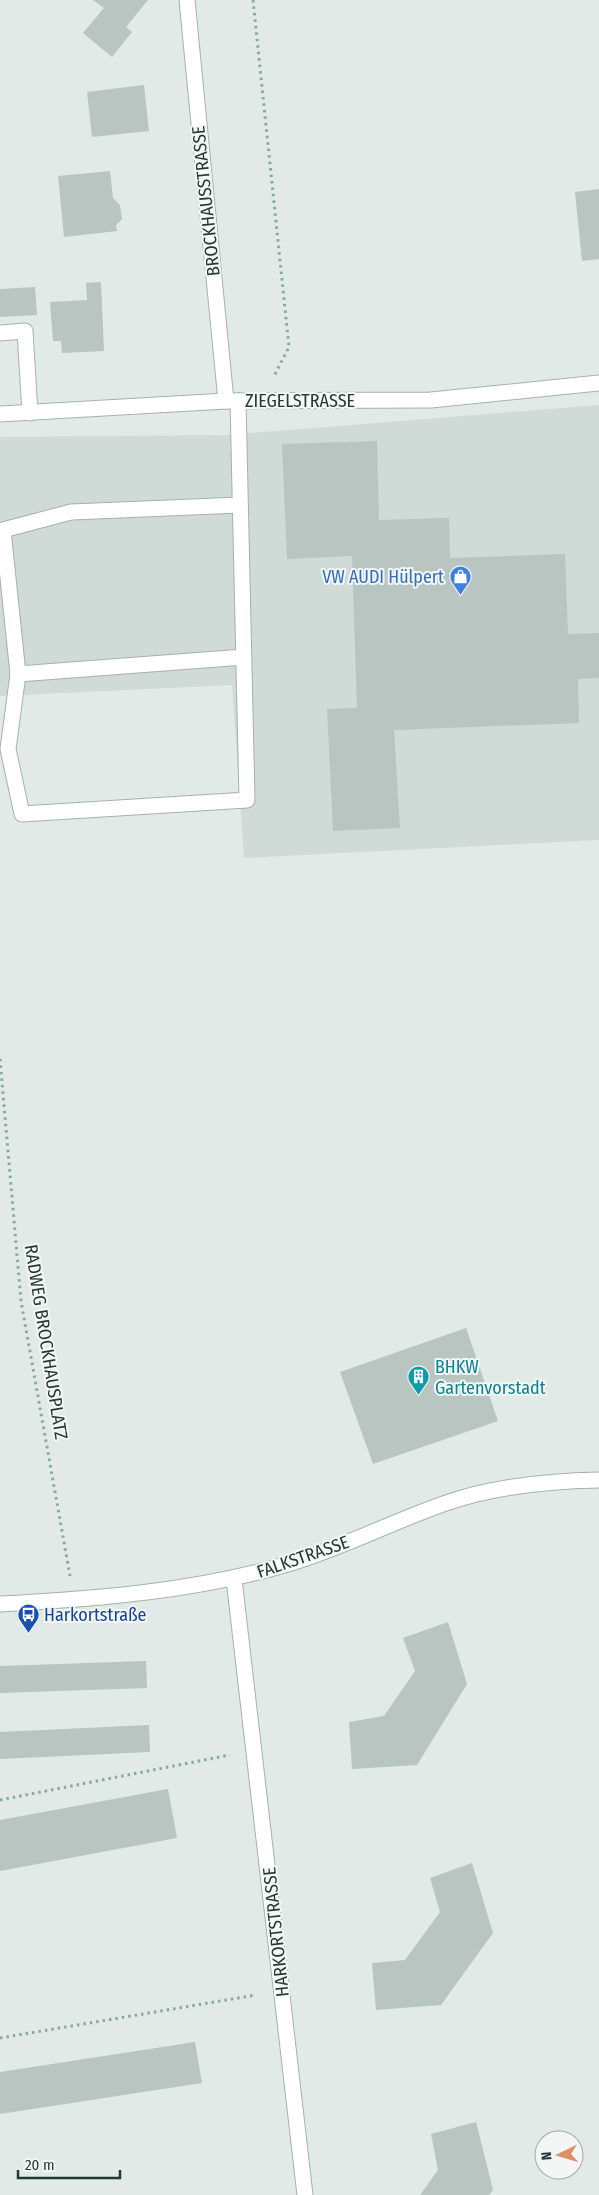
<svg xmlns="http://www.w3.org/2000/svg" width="599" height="2195" font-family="'Fira Sans Condensed',sans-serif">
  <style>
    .built { fill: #d0dad6 }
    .building { fill: #b8c5c0 }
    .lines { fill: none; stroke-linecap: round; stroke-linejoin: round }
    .lane-casing { stroke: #a5b1ae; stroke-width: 17 }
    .street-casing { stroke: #a5b1ae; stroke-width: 17 }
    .path { stroke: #86aaa0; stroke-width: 3; stroke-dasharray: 2.5 4; stroke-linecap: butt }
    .lane { stroke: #fff; stroke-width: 15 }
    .street { stroke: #fff; stroke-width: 15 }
    .labels { text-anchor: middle; stroke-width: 4; stroke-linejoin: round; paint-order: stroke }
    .street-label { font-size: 18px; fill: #243934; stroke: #f2f7f5 }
    .shop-label { font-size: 18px; fill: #366cbe; stroke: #f2f7f5; text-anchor: end }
    .culture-label { font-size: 18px; fill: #0d838f; stroke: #f2f7f5; text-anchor: start }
    .transit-label { font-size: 18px; fill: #164399; stroke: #f2f7f5; text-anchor: start }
  </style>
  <rect width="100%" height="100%" fill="#e2eae7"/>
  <polygon class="built" points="599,405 599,840 244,858 232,685 0,696 0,437 226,435"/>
  <g class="building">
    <polygon points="93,0 148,0 126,27 132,32 112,57 83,33 104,8"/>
    <polygon points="144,85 149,131 92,137 87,92"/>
    <polygon points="110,171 113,198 120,205 122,219 116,225 117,231 64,237 58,176"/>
    <polygon points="599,189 599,259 582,261 575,192"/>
    <polygon points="101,282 104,351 62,353 61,341 53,341 50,302 87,300 86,283"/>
    <polygon points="35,287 37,315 0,317 0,289"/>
    <polygon points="377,441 379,520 449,518 450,558 565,554 568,634 599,633 599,678 578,679 579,723 394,730 400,828 333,831 327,709 357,708 352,556 287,559 282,444"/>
    <polygon points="466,1328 498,1421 373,1464 340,1372"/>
    <polygon points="448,1622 467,1684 417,1765 352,1769 349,1722 384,1716 415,1671 403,1638"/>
    <polygon points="146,1661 147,1688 0,1693 0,1666"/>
    <polygon points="149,1725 150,1752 0,1759 0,1732"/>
    <polygon points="168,1789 177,1838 0,1871 0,1820"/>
    <polygon points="472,1863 493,1933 441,2005 376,2010 372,1963 405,1960 440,1912 430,1878"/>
    <polygon points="195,2042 202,2083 0,2114 0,2072"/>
    <polygon points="476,2122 493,2190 489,2195 420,2195 438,2170 431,2134"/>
  </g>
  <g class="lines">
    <defs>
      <g id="lane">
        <polyline points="0,333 25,331 30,413"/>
        <path d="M238,401C241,534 244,667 247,800L22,814L8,749L18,674L244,657"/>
        <polyline points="18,674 3,530 71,512 240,505"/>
      </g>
      <g id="street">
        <polyline points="187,0 226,401"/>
        <polyline points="0,414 226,401 431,400 599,383"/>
        <polyline points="234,1579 305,2195"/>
        <path d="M0,1604C97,1599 197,1591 291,1563C344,1547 394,1521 446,1503C495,1486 548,1481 599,1480"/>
      </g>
    </defs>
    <use href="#lane" class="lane-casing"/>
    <use href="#street" class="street-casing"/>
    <g class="path">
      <polyline points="253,0 289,347 274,376"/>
      <polyline points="0,1059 21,1301 70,1576"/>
      <polyline points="0,1800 230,1755"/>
      <polyline points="0,2038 256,1995"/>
    </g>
    <use href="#lane" class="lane"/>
    <use href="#street" class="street"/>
  </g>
  <defs>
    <symbol id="shop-pin" viewBox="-11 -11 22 30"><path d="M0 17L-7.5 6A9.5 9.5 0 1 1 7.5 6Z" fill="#3f7fe0" stroke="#f2f7f5"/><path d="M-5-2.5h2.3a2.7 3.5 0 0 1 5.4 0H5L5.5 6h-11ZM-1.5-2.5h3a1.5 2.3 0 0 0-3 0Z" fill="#fff"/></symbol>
    <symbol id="building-pin" viewBox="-11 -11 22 30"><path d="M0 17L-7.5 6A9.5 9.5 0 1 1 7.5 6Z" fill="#0f9aa8" stroke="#f2f7f5"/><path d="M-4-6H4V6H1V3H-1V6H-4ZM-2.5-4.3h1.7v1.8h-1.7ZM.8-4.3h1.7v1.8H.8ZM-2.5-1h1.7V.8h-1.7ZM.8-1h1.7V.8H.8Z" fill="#fff"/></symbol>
    <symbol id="bus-pin" viewBox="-11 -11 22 30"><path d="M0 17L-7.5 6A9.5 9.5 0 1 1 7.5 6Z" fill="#1a4fb4" stroke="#f2f7f5"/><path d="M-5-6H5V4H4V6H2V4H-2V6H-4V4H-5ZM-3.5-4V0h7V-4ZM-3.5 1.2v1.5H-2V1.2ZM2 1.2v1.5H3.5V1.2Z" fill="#fff"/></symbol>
  </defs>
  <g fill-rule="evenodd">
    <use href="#shop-pin" x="448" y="564" width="25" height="34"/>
    <use href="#building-pin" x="406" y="1364" width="25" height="34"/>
    <use href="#bus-pin" x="16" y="1602" width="25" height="34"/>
  </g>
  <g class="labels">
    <g class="street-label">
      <text transform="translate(206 201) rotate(-96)" y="6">BROCKHAUSSTRASSE</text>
      <text x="300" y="407">ZIEGELSTRASSE</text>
      <text transform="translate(46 1342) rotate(81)" y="6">RADWEG BROCKHAUSPLATZ</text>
      <text transform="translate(303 1557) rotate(-19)" y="6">FALKSTRASSE</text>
      <text transform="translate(276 1932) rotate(-96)" y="6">HARKORTSTRASSE</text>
    </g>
    <g class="shop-label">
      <text x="444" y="583">VW AUDI Hülpert</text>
    </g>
    <g class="culture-label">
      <text x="435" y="1373">BHKW<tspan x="435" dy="21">Gartenvorstadt</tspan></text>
    </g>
    <g class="transit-label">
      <text x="44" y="1621">Harkortstraße</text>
    </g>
  </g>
  <g transform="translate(559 2155) rotate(265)"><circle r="24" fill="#f2f7f5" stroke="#a0aba8"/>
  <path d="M0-4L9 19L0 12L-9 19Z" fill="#e08d6a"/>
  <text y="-8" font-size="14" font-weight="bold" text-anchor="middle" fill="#243934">N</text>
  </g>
  <path d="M18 2170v8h102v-8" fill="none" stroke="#243934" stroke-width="2.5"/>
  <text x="25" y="2170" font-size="15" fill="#243934" stroke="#f2f7f5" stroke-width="4" paint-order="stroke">20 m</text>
</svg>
